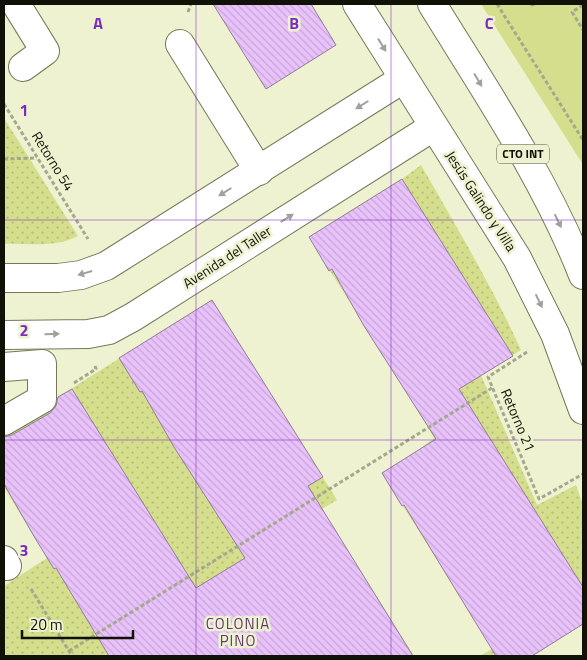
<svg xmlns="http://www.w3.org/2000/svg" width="587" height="660" font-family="'Titillium Web',sans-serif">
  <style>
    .grass { fill: url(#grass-dots) }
    .green { fill: #d5de8c }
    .building { fill: url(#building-back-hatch); stroke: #907e99 }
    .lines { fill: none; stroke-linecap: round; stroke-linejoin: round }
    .minor-casing { stroke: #75795a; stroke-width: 30 }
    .major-casing { stroke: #75795a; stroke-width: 30 }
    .highway-casing { stroke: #75795a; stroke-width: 30 }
    .path { stroke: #a5a88e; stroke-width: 3; stroke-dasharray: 4 2.5; stroke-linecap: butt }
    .minor { stroke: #fff; stroke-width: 28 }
    .major { stroke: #fff; stroke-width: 28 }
    .highway { stroke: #fff; stroke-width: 28 }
    .oneway { fill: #a0a09c }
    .grid { fill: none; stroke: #7b2cbf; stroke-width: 1; stroke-opacity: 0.55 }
    .labels { text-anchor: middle; stroke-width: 5; stroke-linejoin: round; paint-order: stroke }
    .shield { fill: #eef2d0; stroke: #535543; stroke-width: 1 }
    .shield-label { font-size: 12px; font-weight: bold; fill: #111207 }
    .street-label { font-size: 14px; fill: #111207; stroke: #eef2d0 }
    .neighbourhood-label { font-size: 15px; letter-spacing: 1px; fill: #603971; stroke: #eef2d0 }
    .grid-label { font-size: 16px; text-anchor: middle; font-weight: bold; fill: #7b2cbf; stroke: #eef2d0; stroke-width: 5; stroke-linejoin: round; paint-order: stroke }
  </style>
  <defs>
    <pattern id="grass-dots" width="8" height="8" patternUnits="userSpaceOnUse" patternTransform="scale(1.25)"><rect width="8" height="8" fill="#d5de8c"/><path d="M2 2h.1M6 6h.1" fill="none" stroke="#b6bd77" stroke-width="1.8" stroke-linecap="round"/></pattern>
    <pattern id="building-back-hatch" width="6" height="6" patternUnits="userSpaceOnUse" patternTransform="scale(1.25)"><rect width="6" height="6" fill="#e9c2fb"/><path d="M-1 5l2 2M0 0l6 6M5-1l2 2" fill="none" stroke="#c7a6d6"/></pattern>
  </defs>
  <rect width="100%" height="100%" fill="#eef2d0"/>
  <g class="grass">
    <path d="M4,118L78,236C56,248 27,243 4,244Z"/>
    <path d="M421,165C456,226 492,286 521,350L481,375L537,505L576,485L583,505V624L532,656H480L493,648L382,473L416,452L434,438C395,370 350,304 309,237L402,179Z"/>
    <polygon points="212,300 337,500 322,509 414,656 4,656 4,586 47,558 4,487 4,431"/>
  </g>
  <polygon class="green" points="481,4 583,4 583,167 582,163"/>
  <g class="building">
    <polygon points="213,4 311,4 336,45 266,89"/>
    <polygon points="402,179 513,356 459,389 583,587 583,624 532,656 496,656 404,505 402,506 382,473 436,439 364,326 332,269 329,271 309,237"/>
    <polygon points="212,300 323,477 308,486 413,656 109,656 56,568 54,569 35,538 4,484 4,437 12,435 50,413 56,406 58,397 72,389 196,588 245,558 174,447 142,391 140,392 119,358"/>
  </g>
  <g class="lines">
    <defs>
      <g id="minor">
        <polyline points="16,4 45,51 23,67"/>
        <polyline points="180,44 259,171"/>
        <polyline points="4,367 42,364 42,399 4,421"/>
        <polyline points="4,560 7,566 4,566"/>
      </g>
      <g id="major">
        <polyline points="357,4 517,258 555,334 583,410"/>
        <polyline points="4,278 58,278 81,275 106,266 403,79"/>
        <polyline points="4,335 88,334 109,330 133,317 433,127"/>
      </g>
      <path id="highway" d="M432,4C485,90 546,180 583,275"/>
    </defs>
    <use href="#minor" class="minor-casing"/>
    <use href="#major" class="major-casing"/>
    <use href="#highway" class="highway-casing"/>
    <g class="path">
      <polyline points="497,4 583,140"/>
      <polyline points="531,4 532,5 535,4"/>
      <polyline points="583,5 572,12 583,30"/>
      <polyline points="188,12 191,4"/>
      <polyline points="4,104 88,239"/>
      <polyline points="4,159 37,158"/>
      <polyline points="527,352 488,377 539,499 583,474"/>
      <polyline points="74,383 96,369 95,366"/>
      <polyline points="31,589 72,656"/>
      <polyline points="69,651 492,388"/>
    </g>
    <use href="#minor" class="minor"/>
    <use href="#major" class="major"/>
    <use href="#highway" class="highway"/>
  </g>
  <defs><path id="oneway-solid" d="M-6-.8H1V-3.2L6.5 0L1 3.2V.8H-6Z" transform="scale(1.25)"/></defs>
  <g class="oneway">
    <use href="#oneway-solid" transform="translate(382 45) rotate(58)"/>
    <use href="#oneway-solid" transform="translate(478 80) rotate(59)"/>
    <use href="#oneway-solid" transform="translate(362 105) rotate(148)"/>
    <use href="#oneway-solid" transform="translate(225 192) rotate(148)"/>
    <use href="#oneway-solid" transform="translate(287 218) rotate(-32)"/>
    <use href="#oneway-solid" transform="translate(558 221) rotate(64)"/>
    <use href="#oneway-solid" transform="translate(85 273) rotate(164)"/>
    <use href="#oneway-solid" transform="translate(539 301) rotate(64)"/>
    <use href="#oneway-solid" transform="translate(52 334) rotate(-1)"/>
  </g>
  <path class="grid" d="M196,4V656M391,4V656M4,220H583M4,440H583"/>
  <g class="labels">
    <rect class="shield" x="497" y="144.5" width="52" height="19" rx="4"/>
    <g class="shield-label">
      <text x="523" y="158">CTO INT</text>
    </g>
    <g class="street-label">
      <text transform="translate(53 161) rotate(58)" y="5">Retorno 54</text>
      <text transform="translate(481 201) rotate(57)" y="5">Jesús Galindo y Villa</text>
      <text transform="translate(227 257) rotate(-33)" y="5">Avenida del Taller</text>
      <text transform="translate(518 420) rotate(67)" y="5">Retorno 21</text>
    </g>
    <g class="neighbourhood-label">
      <text x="238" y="629">COLONIA<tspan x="238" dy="17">PINO</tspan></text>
    </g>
  </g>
  <g class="grid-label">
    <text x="98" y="29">A</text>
    <text x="294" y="29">B</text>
    <text x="489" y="29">C</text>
    <text x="24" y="116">1</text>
    <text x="24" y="336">2</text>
    <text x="24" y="556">3</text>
  </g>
  <rect width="587" height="660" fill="none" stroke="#111207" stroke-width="10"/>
  <path d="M22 630v8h111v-8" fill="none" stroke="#111207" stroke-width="2.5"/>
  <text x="30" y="630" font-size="15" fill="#111207" stroke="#eef2d0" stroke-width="4" paint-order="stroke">20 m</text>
</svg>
